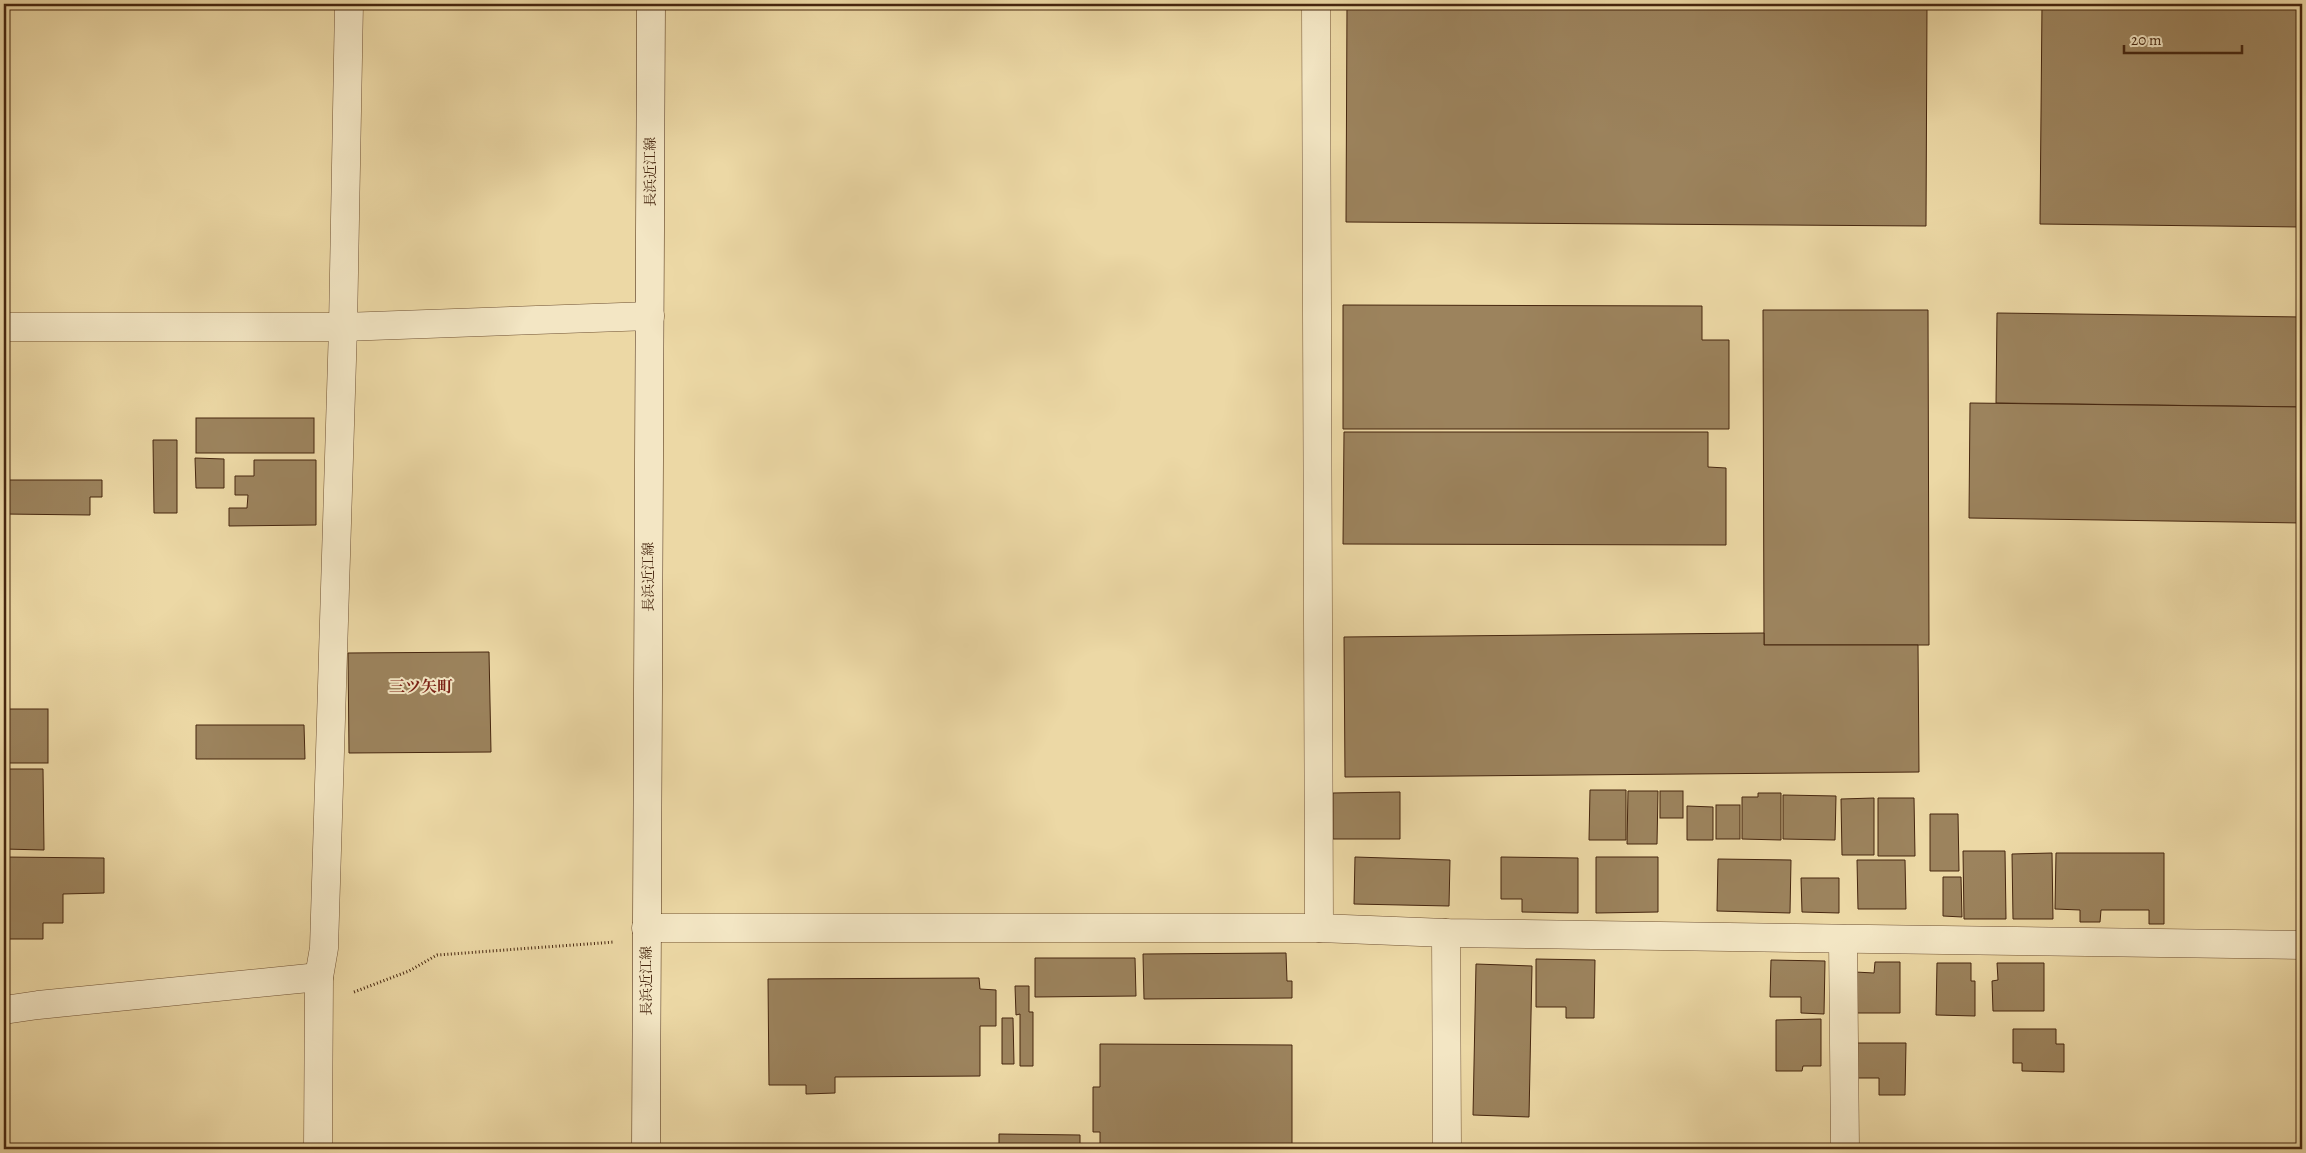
<svg xmlns="http://www.w3.org/2000/svg" width="2306" height="1153" font-family="Alegreya,'Noto Serif JP',serif">
  <style>
    .building { fill: #9c835d; stroke: #46260f }
    .lines { fill: none; stroke-linecap: round; stroke-linejoin: round }
    .street-casing { stroke: #705234; stroke-width: 29 }
    .secondary-casing { stroke: #46260f; stroke-width: 29 }
    .path { stroke: #46260f; stroke-width: 3; stroke-dasharray: 1 2.5; stroke-linecap: butt }
    .street { stroke: #f3e6c4; stroke-width: 28 }
    .secondary { stroke: #f3e6c4; stroke-width: 28 }
    .labels { text-anchor: middle; stroke-width: 4; stroke-linejoin: round; paint-order: stroke }
    .street-label { font-size: 14px; fill: #46260f; stroke: #f3e6c4 }
    .quarter-label { font-size: 16px; font-weight: bold; fill: #7a1f14; stroke: #f3e6c4 }
  </style>
  <rect width="100%" height="100%" fill="#ecd8a5"/>
  <filter id="stains"><feTurbulence type="fractalNoise" baseFrequency=".004" numOctaves="4"/><feColorMatrix values="0 0 0 0 .2 0 0 0 0 .09 0 0 0 0 .02 0 0 0 .5 -.17"/></filter>
  <radialGradient id="worn" r=".72"><stop offset=".6" stop-color="#630" stop-opacity="0"/><stop offset="1" stop-color="#630" stop-opacity=".3"/></radialGradient>
  <g class="building">
    <polygon points="1347,4 1927,4 1926,226 1346,222"/>
    <polygon points="2042,4 2302,4 2302,227 2040,224"/>
    <polygon points="1343,305 1702,306 1702,340 1729,340 1729,429 1343,429"/>
    <polygon points="1763,310 1928,310 1929,645 1764,645"/>
    <polygon points="1997,313 2302,317 2302,407 1996,403"/>
    <polygon points="1970,403 2302,407 2302,523 1969,518"/>
    <rect x="196" y="418" width="118" height="35"/>
    <polygon points="1344,432 1708,432 1708,467 1726,468 1726,545 1343,544"/>
    <polygon points="153,440 177,440 177,513 154,513"/>
    <polygon points="195,458 224,459 224,488 196,488"/>
    <polygon points="254,460 316,460 316,525 229,526 229,508 247,508 248,495 235,495 235,476 254,476"/>
    <polygon points="4,480 102,480 102,497 90,497 90,515 4,514"/>
    <polygon points="1764,633 1764,645 1918,645 1919,772 1345,777 1344,637"/>
    <polygon points="489,652 491,752 349,753 348,653"/>
    <rect x="4" y="709" width="44" height="54"/>
    <polygon points="196,725 304,725 305,759 196,759"/>
    <polygon points="4,769 43,769 44,850 4,849"/>
    <polygon points="1590,790 1626,790 1626,840 1589,840"/>
    <polygon points="1628,791 1658,791 1657,844 1627,844"/>
    <rect x="1660" y="791" width="23" height="27"/>
    <polygon points="1400,792 1400,839 1333,839 1333,793"/>
    <polygon points="1758,793 1781,793 1781,840 1742,839 1742,797 1758,797"/>
    <polygon points="1783,795 1836,796 1835,840 1783,839"/>
    <polygon points="1874,798 1874,855 1842,855 1841,799"/>
    <polygon points="1878,798 1914,798 1915,856 1878,856"/>
    <rect x="1716" y="805" width="24" height="34"/>
    <polygon points="1687,806 1713,807 1713,840 1687,840"/>
    <polygon points="1930,814 1958,814 1959,871 1930,871"/>
    <polygon points="1963,851 2005,851 2006,919 1964,919"/>
    <polygon points="2052,853 2053,919 2013,919 2012,854"/>
    <polygon points="2056,853 2164,853 2164,924 2149,924 2149,910 2101,910 2100,922 2080,922 2080,910 2055,909"/>
    <polygon points="4,857 104,858 104,893 63,894 63,923 43,923 43,939 8,939 9,923 4,923"/>
    <polygon points="1355,857 1450,860 1449,906 1354,904"/>
    <polygon points="1501,857 1578,858 1578,913 1522,912 1522,899 1501,899"/>
    <polygon points="1596,857 1658,857 1658,912 1596,913"/>
    <polygon points="1718,859 1791,860 1790,913 1717,911"/>
    <polygon points="1857,860 1905,860 1906,909 1858,909"/>
    <polygon points="1943,877 1961,877 1962,917 1943,916"/>
    <polygon points="1801,878 1839,878 1839,913 1802,912"/>
    <polygon points="1286,953 1287,981 1292,981 1292,998 1144,999 1143,954"/>
    <polygon points="1035,958 1135,958 1136,996 1035,997"/>
    <polygon points="1536,959 1595,960 1594,1018 1566,1018 1566,1007 1536,1007"/>
    <polygon points="1771,960 1825,961 1824,1014 1801,1013 1801,997 1770,997"/>
    <polygon points="1875,962 1900,962 1900,1013 1855,1013 1855,972 1874,973"/>
    <polygon points="1937,963 1971,963 1971,981 1975,981 1975,1016 1936,1015"/>
    <polygon points="1997,963 2044,963 2044,1011 1993,1011 1992,981 1998,980"/>
    <polygon points="1476,964 1532,966 1529,1117 1473,1115"/>
    <polygon points="979,978 980,989 996,990 996,1026 980,1026 980,1076 835,1077 835,1093 806,1094 806,1085 769,1085 768,979"/>
    <polygon points="1015,986 1029,986 1029,1012 1033,1012 1033,1066 1020,1066 1020,1014 1016,1015"/>
    <polygon points="1002,1018 1013,1018 1014,1064 1002,1064"/>
    <polygon points="1821,1019 1821,1066 1803,1066 1802,1071 1776,1071 1776,1020"/>
    <polygon points="2013,1029 2056,1029 2056,1044 2064,1044 2064,1072 2022,1071 2022,1063 2013,1063"/>
    <polygon points="1855,1043 1906,1043 1905,1095 1879,1095 1879,1078 1855,1078"/>
    <polygon points="1100,1044 1292,1045 1292,1149 1100,1149 1100,1132 1093,1132 1093,1087 1100,1087"/>
    <polygon points="999,1134 1080,1135 1080,1149 999,1149"/>
    <polygon points="1463,1146 1529,1148 1529,1149 1463,1149"/>
  </g>
  <g class="lines">
    <defs>
      <g id="street">
        <polyline points="4,327 343,327 650,316"/>
        <polyline points="646,928 1319,928 1316,4"/>
        <polyline points="1319,928 1446,933 2302,945"/>
        <polyline points="1446,933 1447,1149"/>
        <polyline points="1843,939 1845,1149"/>
        <polyline points="4,1010 38,1005 319,977"/>
        <polyline points="318,1149 319,977 324,948 343,327 349,4"/>
      </g>
      <polyline id="secondary" points="646,1149 651,4"/>
    </defs>
    <use href="#street" class="street-casing"/>
    <use href="#secondary" class="secondary-casing"/>
    <polyline class="path" points="354,992 409,971 437,955 614,942"/>
    <use href="#street" class="street"/>
    <use href="#secondary" class="secondary"/>
  </g>
  <g class="labels">
    <g class="street-label">
      <text transform="translate(650 172) rotate(-90)" y="5">長浜近江線</text>
      <text transform="translate(648 577) rotate(-90)" y="5">長浜近江線</text>
      <text transform="translate(646 981) rotate(-90)" y="5">長浜近江線</text>
    </g>
    <g class="quarter-label">
      <text x="421" y="692">三ツ矢町</text>
    </g>
  </g>
  <rect width="2306" height="1153" fill="none" stroke="#ecd8a5" stroke-width="20"/>
  <rect x="5" y="5" width="2296" height="1143" fill="none" stroke="#46260f" stroke-width="2.5"/>
  <rect x="10" y="10" width="2286" height="1133" fill="none" stroke="#46260f"/>
  <path d="M2124 45v8h118v-8" fill="none" stroke="#46260f" stroke-width="2.5"/>
  <text x="2131" y="45" font-size="15" fill="#46260f" stroke="#f3e6c4" stroke-width="4" paint-order="stroke">20 m</text>
  <rect width="100%" height="100%" filter="url(#stains)"/>
  <rect width="100%" height="100%" fill="url(#worn)"/>
</svg>
